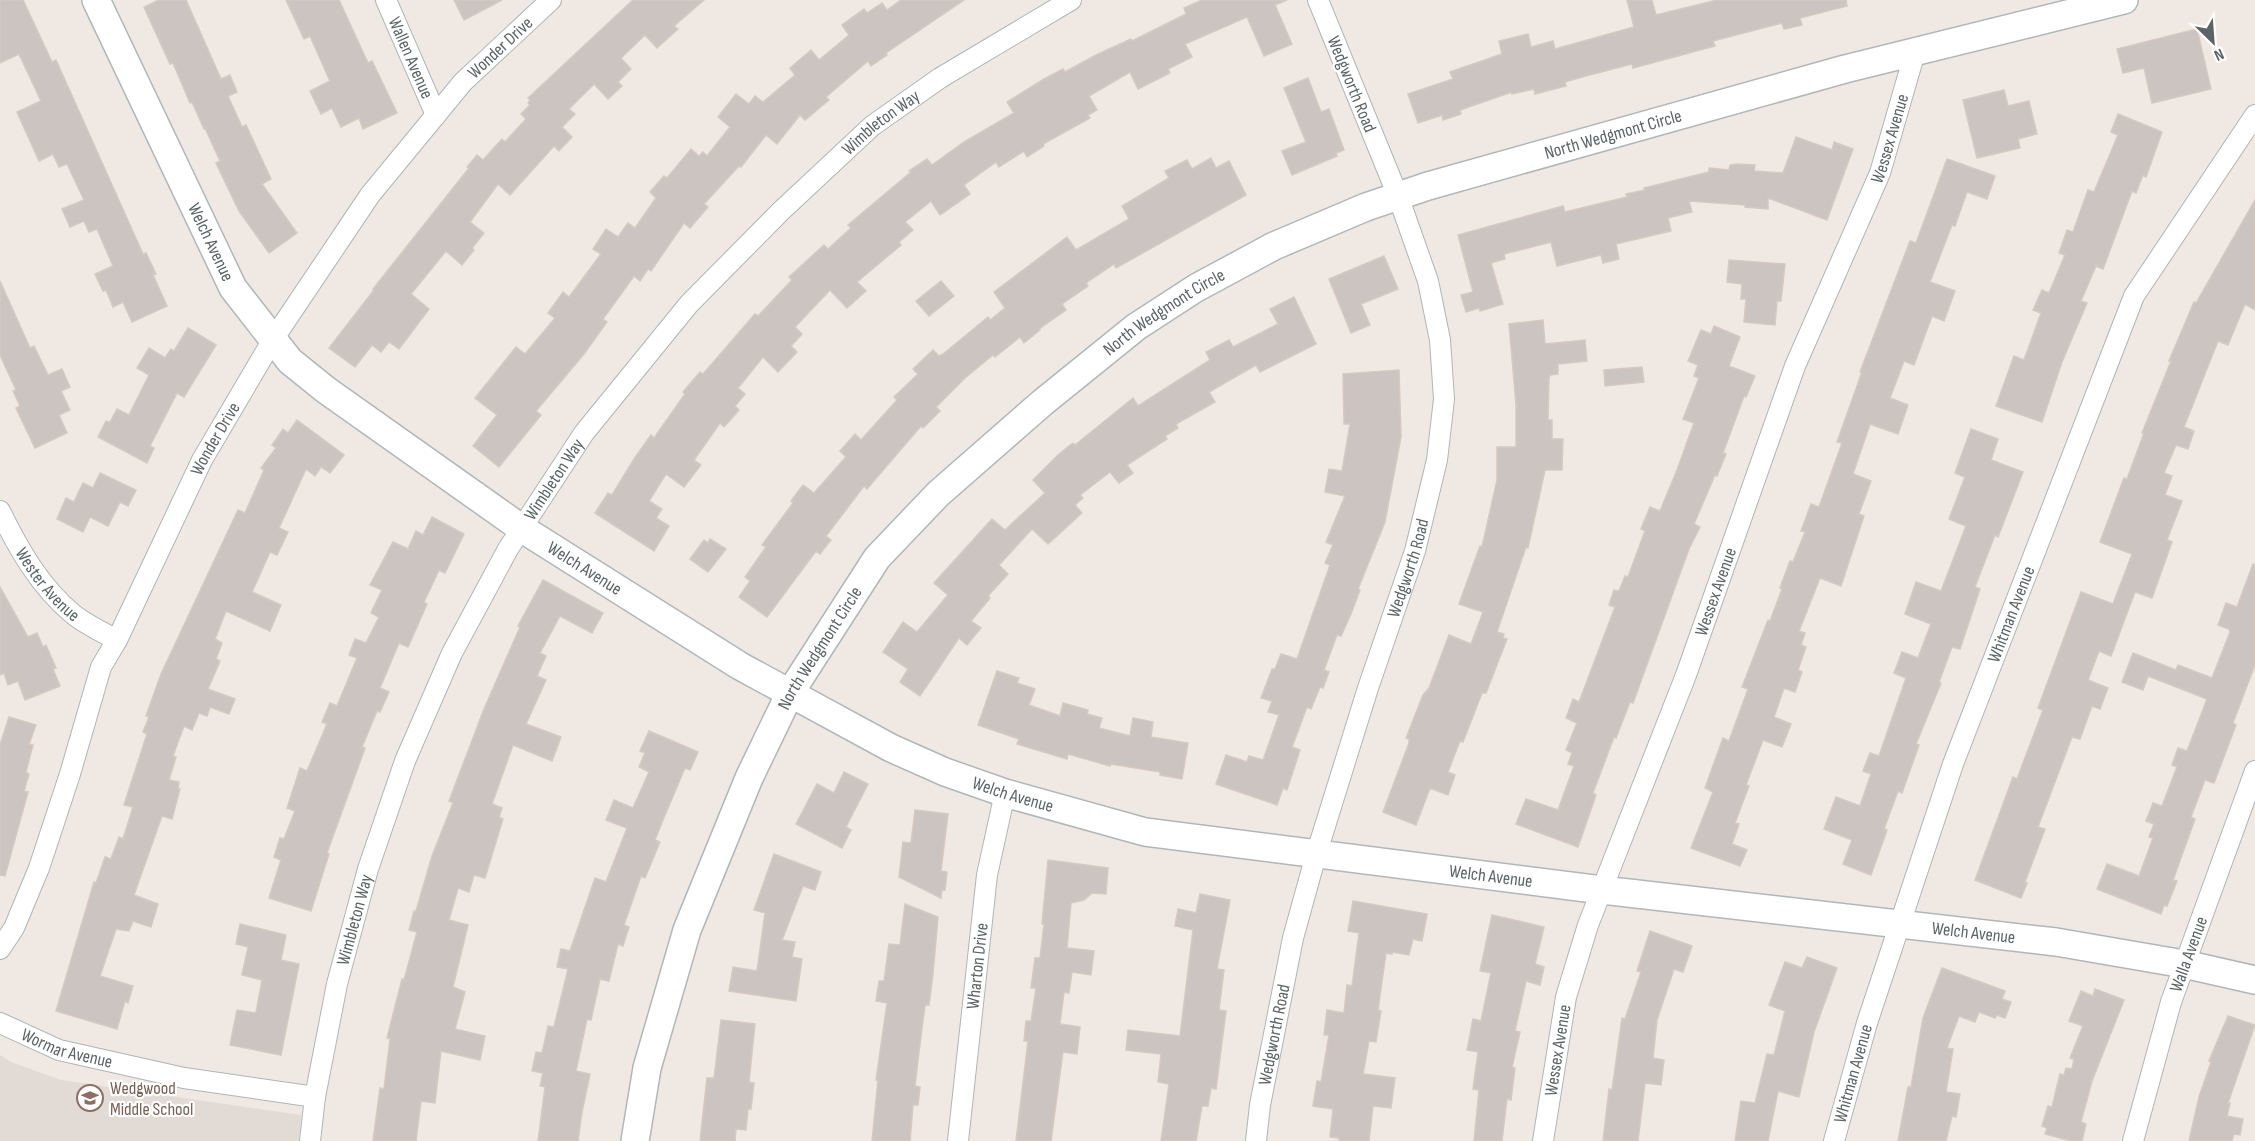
<svg xmlns="http://www.w3.org/2000/svg" width="2255" height="1141" font-family="'Sofia Sans Condensed',sans-serif">
  <style>
    .education { fill: #e2dad4 }
    .building { fill: #cbc4c0; stroke: #d5c9c1; stroke-width: 1.5 }
    .lines { fill: none; stroke-linecap: round; stroke-linejoin: round }
    .street-casing { stroke: #afb5b7; stroke-width: 22 }
    .secondary-casing { stroke: #b0b7ba; stroke-width: 30 }
    .street { stroke: #fff; stroke-width: 20 }
    .secondary { stroke: #fff; stroke-width: 27 }
    .labels { text-anchor: middle; stroke-width: 4.5; stroke-linejoin: round; paint-order: stroke }
    .street-label { font-size: 18px; fill: #5b6365; stroke: #fff }
    .education-label { font-size: 18px; fill: #785e54; stroke: #fff; text-anchor: start }
  </style>
  <rect width="100%" height="100%" fill="#f0e9e3"/>
  <polygon class="education" points="0,1055 11,1062 61,1080 301,1115 299,1141 0,1141"/>
  <g class="building">
    <polygon points="0,0 23,0 52,62 56,60 65,80 143,254 146,253 156,274 153,275 167,306 132,322 123,302 113,307 106,290 103,291 95,274 113,266 97,229 89,232 84,221 70,227 62,209 84,200 67,164 59,167 53,154 39,161 17,112 41,101 19,54 0,63"/>
    <polygon points="159,0 186,0 221,79 230,75 237,92 228,96 242,127 246,125 271,179 262,184 297,233 269,253 239,211 216,163 220,161 205,128 204,129 192,102 190,103 173,63 170,64 144,7"/>
    <polygon points="286,0 339,0 368,63 372,61 397,113 363,129 359,118 341,127 332,108 321,114 310,91 330,81 310,36 304,39"/>
    <polygon points="454,0 502,0 464,20"/>
    <polygon points="633,0 704,0 674,26 678,29 657,48 645,35 621,58 631,69 618,82 622,86 608,99 594,84 569,109 575,114 562,127 572,137 559,151 554,146 510,195 498,184 470,222 484,233 472,248 474,250 462,265 446,251 411,294 429,309 399,349 389,342 381,352 372,345 355,367 329,348 374,290 373,289 469,168 467,167 477,155 483,160 502,139 505,142 526,119 521,114 530,105 528,103 530,100 528,98"/>
    <polygon points="901,0 964,0 886,53 887,55 871,66 868,61 826,97 829,100 805,120 800,115 777,144 766,135 741,167 739,166 704,204 708,207 690,228 684,223 651,271 648,269 640,281 634,276 603,319 607,322 584,354 536,411 541,415 499,467 473,446 497,415 475,398 516,347 525,354 555,318 548,313 563,292 569,297 601,254 593,249 606,229 618,237 628,223 635,228 656,198 650,192 664,176 667,178 691,149 699,156 703,152 707,156 730,127 718,117 736,94 749,104 755,96 763,102 795,75 790,68 811,50 819,60 849,35 842,25 864,9 867,13 882,3 887,10"/>
    <polygon points="1202,0 1287,0 1275,5 1292,44 1264,56 1247,17 1185,44 1192,57 1168,69 1170,73 1138,89 1130,72 1089,96 1097,110 1088,115 1090,118 1043,144 1044,146 1027,157 1024,151 999,167 996,162 964,185 970,194 940,215 931,201 905,222 913,230 899,242 901,245 857,282 866,291 847,308 830,290 795,327 802,334 791,346 797,352 778,372 763,357 738,388 745,394 735,406 739,410 724,427 720,423 694,460 701,465 684,487 666,474 649,501 662,509 656,518 669,526 654,551 595,513 608,493 612,495 634,459 651,435 654,438 685,394 683,392 700,372 703,374 755,314 758,316 792,280 789,277 824,245 828,249 851,228 848,225 911,172 909,171 927,159 932,165 964,142 1014,113 1007,102 1044,79 1063,69 1065,72 1096,55 1131,39 1132,41 1186,14 1184,8"/>
    <polygon points="1627,0 1652,0 1656,15 1717,0 1846,0 1847,6 1800,18 1802,25 1784,29 1782,23 1713,41 1715,46 1633,68 1632,64 1582,77 1565,82 1566,86 1535,94 1534,89 1512,94 1512,92 1460,110 1461,114 1443,120 1442,115 1418,123 1408,94 1453,79 1450,72 1502,54 1499,41 1528,34 1531,47 1553,41 1555,49 1634,27"/>
    <polygon points="2197,29 2211,89 2152,103 2144,68 2123,73 2117,49"/>
    <polygon points="1308,78 1321,112 1329,109 1344,150 1336,153 1337,156 1292,175 1282,151 1306,142 1284,88"/>
    <polygon points="2004,90 2008,106 2029,101 2037,134 2018,139 2020,148 1977,158 1963,100"/>
    <polygon points="2118,114 2162,132 2146,177 2143,175 2136,193 2132,191 2103,269 2096,266 2081,301 2087,303 2062,362 2042,422 1996,406 2014,356 2024,360 2041,313 2033,310 2042,290 2049,293 2065,255 2059,253 2067,230 2073,232 2088,190 2094,192 2118,135 2111,132"/>
    <polygon points="1796,137 1832,150 1834,142 1853,149 1827,220 1768,198 1768,209 1745,207 1745,205 1689,201 1692,212 1668,218 1671,231 1616,244 1619,259 1603,263 1601,255 1557,266 1551,242 1504,254 1505,259 1491,263 1503,304 1480,311 1479,308 1466,312 1461,295 1473,292 1458,235 1563,206 1565,212 1627,197 1626,194 1645,190 1644,188 1709,172 1709,168 1729,170 1730,165 1737,164 1755,165 1754,171 1783,173"/>
    <polygon points="1211,158 1216,168 1229,161 1246,195 1116,268 1114,264 1086,283 1088,286 1062,304 1066,310 1039,329 1040,330 1024,343 1020,337 995,357 993,355 965,378 936,407 940,411 923,428 921,426 867,489 864,486 826,536 831,540 820,554 816,551 767,617 739,597 750,581 745,577 766,547 762,545 793,503 791,501 803,485 814,493 846,457 840,451 855,434 861,440 897,400 894,397 918,374 913,369 933,350 939,356 943,354 988,317 990,320 1005,308 994,292 1067,237 1076,250 1129,219 1122,206 1169,178 1165,171 1187,160 1192,169"/>
    <polygon points="1947,159 1995,176 1987,199 1967,192 1955,226 1952,225 1930,282 1955,291 1944,321 1932,316 1914,365 1904,361 1890,398 1908,405 1898,434 1870,424 1853,474 1871,481 1859,514 1864,516 1841,586 1820,578 1799,631 1805,633 1801,645 1806,647 1798,670 1802,672 1795,692 1784,688 1774,717 1791,724 1782,747 1763,740 1746,785 1749,786 1735,823 1739,824 1732,844 1747,850 1740,866 1691,848 1713,792 1705,788 1723,738 1729,741 1748,689 1742,687 1768,620 1770,621 1782,589 1780,588 1790,561 1793,562 1805,532 1801,531 1811,504 1819,507 1842,443 1837,442 1862,372 1860,372 1910,241 1916,243"/>
    <polygon points="2255,200 2255,310 2245,304 2228,345 2218,341 2184,427 2194,431 2188,449 2176,445 2164,473 2172,476 2165,495 2182,501 2167,540 2172,542 2152,598 2135,592 2111,656 2099,651 2088,680 2108,688 2100,709 2092,706 2080,739 2072,737 2038,827 2045,829 2025,882 2027,883 2021,898 1975,880 2013,777 2017,779 2043,710 2038,708 2081,592 2113,604 2132,554 2100,542 2124,478 2127,479 2144,433 2142,433 2171,361 2169,361 2194,302 2196,303"/>
    <polygon points="1384,256 1398,289 1361,304 1370,325 1351,333 1329,279"/>
    <polygon points="1729,260 1785,264 1781,301 1777,301 1775,325 1744,322 1746,299 1741,299 1742,284 1727,282"/>
    <polygon points="0,281 30,348 34,346 48,375 62,369 70,387 61,391 70,410 59,415 67,433 35,448 16,408 20,406 13,391 16,390 0,355"/>
    <polygon points="941,281 954,296 929,316 916,301"/>
    <polygon points="1294,297 1316,344 1260,372 1256,365 1209,392 1215,402 1176,424 1178,428 1165,436 1167,439 1127,465 1133,473 1119,483 1110,472 1080,495 1083,498 1075,505 1082,513 1048,544 1032,529 999,565 1008,574 988,596 990,598 971,621 981,628 967,645 959,638 920,696 900,682 908,669 883,652 903,622 917,632 948,595 934,583 992,519 1005,530 1045,493 1033,480 1059,454 1073,443 1075,445 1133,398 1138,406 1210,360 1206,352 1229,340 1233,347 1278,324 1270,309"/>
    <polygon points="1543,320 1545,344 1585,340 1587,361 1558,364 1558,374 1550,375 1549,378 1548,420 1552,420 1552,439 1563,439 1562,470 1545,470 1528,548 1526,547 1497,632 1504,634 1503,638 1507,639 1486,693 1482,693 1463,742 1460,741 1448,772 1455,775 1448,795 1430,788 1416,825 1383,812 1409,743 1409,739 1406,738 1423,695 1429,688 1449,635 1471,644 1483,612 1459,604 1480,546 1482,547 1497,480 1497,447 1516,447 1516,404 1509,324"/>
    <polygon points="1714,326 1740,337 1729,366 1755,376 1746,397 1744,396 1723,453 1726,454 1717,476 1715,475 1694,524 1700,527 1689,549 1633,703 1630,702 1616,738 1614,737 1593,793 1596,795 1578,847 1516,824 1526,799 1558,810 1574,766 1568,764 1572,753 1566,750 1577,723 1566,718 1573,699 1579,702 1615,607 1609,605 1614,590 1619,591 1625,576 1628,577 1645,531 1641,529 1650,507 1660,511 1677,470 1694,423 1683,419 1699,378 1694,376 1698,365 1688,361 1701,330 1711,334"/>
    <polygon points="188,328 216,345 184,397 177,393 150,446 154,448 147,463 98,437 106,421 110,422 117,409 129,415 149,375 137,368 149,348 165,358 171,349 174,351"/>
    <polygon points="1642,367 1644,382 1605,386 1604,370"/>
    <polygon points="1399,370 1401,437 1385,522 1358,589 1360,590 1351,614 1341,636 1337,635 1324,670 1329,672 1323,688 1320,687 1311,709 1307,707 1292,747 1300,750 1287,790 1283,788 1277,805 1216,784 1226,755 1247,762 1249,756 1263,760 1279,715 1268,712 1272,701 1261,698 1272,669 1275,669 1281,654 1297,659 1330,565 1325,563 1333,545 1326,542 1345,496 1325,492 1329,469 1342,471 1350,424 1344,424 1343,374"/>
    <polygon points="297,420 344,455 330,473 321,467 315,476 306,469 279,528 288,532 277,555 270,552 252,592 281,605 270,631 226,611 215,639 222,643 216,659 220,661 208,689 235,699 229,714 210,707 207,716 199,713 192,730 184,726 173,756 176,757 169,780 179,782 178,789 180,789 172,819 162,816 134,895 158,904 151,927 133,921 129,931 116,929 100,976 133,986 128,1003 125,1001 117,1029 56,1011 94,882 96,883 105,857 111,859 119,837 123,839 133,807 124,805 147,734 143,732 149,717 146,716 161,674 238,510 245,513 264,470 261,468 276,448 272,445 283,429 288,433"/>
    <polygon points="1971,429 1998,439 1991,460 2023,472 1998,537 1995,535 1975,587 1980,589 1960,649 1952,647 1939,682 1941,683 1916,744 1919,745 1902,793 1898,791 1884,829 1887,830 1871,875 1843,864 1852,840 1824,829 1836,797 1860,806 1871,774 1863,771 1870,753 1879,756 1906,678 1894,673 1902,652 1918,658 1931,624 1905,614 1916,582 1941,591 1966,526 1949,519 1965,477 1955,473"/>
    <polygon points="100,473 136,490 128,506 120,502 108,526 90,517 83,532 57,519 66,498 74,502 83,483 93,488"/>
    <polygon points="432,517 464,534 445,573 439,570 424,602 427,604 408,647 399,643 380,688 389,692 380,712 377,711 362,747 365,748 327,853 329,854 311,911 269,898 281,860 274,857 280,838 284,839 295,811 287,808 300,768 307,771 327,724 322,722 330,703 337,706 357,658 349,655 355,639 366,643 379,617 371,613 382,590 370,585 393,542 408,549 416,531 423,535"/>
    <polygon points="710,539 726,549 708,572 690,559 704,540 708,543"/>
    <polygon points="2253,564 2255,565 2255,665 2233,723 2236,725 2214,783 2205,780 2191,817 2195,819 2173,880 2177,881 2167,906 2164,905 2161,914 2097,889 2107,864 2139,876 2153,838 2149,837 2154,824 2146,821 2153,803 2162,806 2177,767 2172,765 2178,748 2187,751 2207,699 2148,676 2143,690 2122,682 2133,653 2176,670 2178,665 2212,678 2230,632 2229,629 2218,625 2226,603 2237,607"/>
    <polygon points="543,580 603,613 592,633 560,616 540,653 546,656 537,676 546,680 526,724 561,737 552,761 513,745 492,804 502,808 499,817 503,819 485,878 474,875 469,892 458,888 449,920 468,925 453,987 465,992 455,1029 485,1036 480,1060 441,1051 435,1103 421,1101 416,1141 373,1141 380,1088 384,1089 390,1039 387,1038 402,979 404,980 417,932 409,930 414,911 416,911 432,856 453,803 449,801 484,709 520,627 518,626"/>
    <polygon points="0,587 28,637 37,633 43,647 46,645 56,668 53,669 60,686 25,700 18,681 8,685 4,673 0,675"/>
    <polygon points="997,671 1019,678 1017,683 1035,689 1029,705 1060,716 1063,703 1088,710 1087,714 1102,718 1099,728 1130,736 1133,718 1153,722 1151,737 1188,743 1182,779 1160,775 1160,772 1111,764 1110,766 1068,754 1067,759 1017,744 1019,739 978,725"/>
    <polygon points="9,717 36,725 29,744 33,745 26,772 29,774 24,791 28,792 5,876 0,875 0,745"/>
    <polygon points="649,731 698,752 690,770 685,768 663,820 655,840 660,842 645,878 641,876 624,925 629,927 623,946 618,944 609,981 600,979 591,1020 587,1019 576,1071 590,1074 582,1112 578,1141 538,1141 545,1087 540,1086 543,1073 532,1071 536,1052 542,1053 548,1026 554,1027 568,969 557,967 561,949 570,951 595,878 606,882 627,828 606,820 614,800 633,808 649,772 639,767 645,753 640,751"/>
    <polygon points="844,772 868,784 846,827 851,830 842,848 796,824 817,784 834,793"/>
    <polygon points="915,810 948,814 941,871 947,872 945,890 942,890 941,898 899,877 903,842 911,843"/>
    <polygon points="774,854 821,872 815,890 803,886 782,940 795,942 792,957 802,959 796,1001 729,991 733,967 757,971 765,913 754,910"/>
    <polygon points="1048,860 1108,868 1106,894 1092,893 1084,900 1071,903 1067,948 1094,951 1091,975 1072,972 1069,993 1064,992 1060,1024 1080,1027 1077,1054 1063,1052 1051,1141 1016,1141 1028,1041 1024,1041 1026,1021 1031,1021 1036,988 1031,988 1035,958 1040,958 1044,924 1042,924"/>
    <polygon points="1200,894 1230,900 1217,969 1224,970 1219,1010 1226,1011 1216,1089 1211,1088 1208,1106 1202,1106 1196,1141 1161,1141 1169,1084 1158,1082 1161,1054 1126,1050 1128,1030 1180,1036 1193,930 1175,926 1178,909 1196,913"/>
    <polygon points="1353,901 1427,914 1422,941 1413,939 1409,955 1392,952 1392,954 1386,953 1378,1010 1381,1011 1376,1042 1369,1041 1363,1074 1395,1078 1391,1108 1373,1106 1369,1141 1339,1141 1339,1138 1330,1137 1333,1109 1313,1106 1317,1081 1321,1082 1329,1035 1324,1035 1327,1010 1344,1013 1347,985 1352,986 1359,933 1348,931"/>
    <polygon points="905,904 938,917 933,974 929,1005 925,1005 918,1060 915,1086 920,1087 918,1105 913,1105 910,1141 872,1141 878,1080 876,1080 887,1003 876,1001 879,981 884,981 889,944 900,945"/>
    <polygon points="1492,915 1544,927 1535,964 1544,967 1540,985 1526,981 1515,1031 1520,1032 1512,1067 1515,1068 1511,1100 1507,1099 1502,1141 1474,1141 1479,1090 1473,1089 1478,1052 1467,1050 1473,1019 1481,1021 1491,973 1480,971"/>
    <polygon points="240,924 286,935 281,960 299,964 281,1055 230,1045 237,1010 256,1013 262,980 242,975 248,947 236,944"/>
    <polygon points="1650,931 1692,946 1683,972 1674,969 1657,1020 1653,1058 1664,1060 1661,1085 1645,1083 1638,1141 1603,1141 1609,1089 1612,1090 1622,1018 1625,1019 1641,972 1637,971"/>
    <polygon points="1807,957 1837,968 1814,1032 1799,1097 1778,1091 1768,1141 1735,1141 1741,1101 1755,1103 1767,1054 1774,1055 1785,1011 1769,1005 1785,962 1802,968"/>
    <polygon points="1942,968 2005,991 2002,999 2011,1002 2005,1018 1997,1015 1995,1018 1979,1012 1975,1022 1959,1016 1947,1048 1953,1049 1946,1092 1960,1094 1956,1117 1952,1116 1946,1141 1898,1141 1908,1087 1911,1087 1923,1018"/>
    <polygon points="2095,989 2124,1000 2092,1081 2081,1122 2086,1124 2082,1141 2071,1141 2045,1134 2047,1128 2042,1126 2048,1106 2052,1107 2060,1074 2064,1075 2066,1068 2072,1069 2074,1059 2070,1058 2083,1026 2069,1021 2081,991 2093,996"/>
    <polygon points="2228,1016 2255,1025 2228,1103 2230,1103 2227,1116 2243,1119 2240,1135 2234,1134 2232,1141 2189,1141 2199,1097 2211,1062 2209,1061"/>
    <polygon points="721,1020 755,1024 749,1082 754,1083 751,1109 748,1109 746,1130 736,1129 735,1141 700,1141 707,1078 714,1078"/>
  </g>
  <g class="lines">
    <defs>
      <g id="street">
        <path id="s1" d="M386,0L436,115"/>
        <path id="s2" d="M0,511C18,548 40,587 73,614C85,624 102,632 117,640"/>
        <path id="s3" d="M0,949L14,928L39,868L70,774L101,667L117,640L202,460L272,341L370,195L463,82L551,0"/>
        <path id="s4" d="M0,1023L59,1050L184,1078L315,1097"/>
        <path id="s5" d="M310,1141L315,1097L337,984L368,869L405,761L452,653L508,549L584,433L689,304L781,211L872,126L940,78L1071,0"/>
        <path id="s6" d="M958,1141L987,875L1005,793"/>
        <path id="s7" d="M1256,1141L1260,1105L1293,938L1316,855L1368,688L1415,551L1437,460L1444,399L1440,340L1428,281L1398,196L1318,0"/>
        <path id="s8" d="M1543,1141L1566,997L1588,925L1686,675L1795,366L1880,173L1915,52"/>
        <path id="s9" d="M1834,1141L1867,1023L1953,764L2134,296L2255,115"/>
        <path id="s10" d="M2133,1141L2171,1002L2255,771"/>
      </g>
      <g id="secondary">
        <path id="s11" d="M96,0L233,288L290,361L326,390L521,528L740,666L891,748L945,772L1005,793L1145,832L1602,890L2056,942L2184,964L2255,980"/>
        <path id="s12" d="M635,1141L647,1068L687,930L749,778L790,693L877,558L938,494L1042,403L1136,327L1196,288L1274,246L1366,207L1428,186L1845,69L2124,0"/>
      </g>
    </defs>
    <use href="#street" class="street-casing"/>
    <use href="#secondary" class="secondary-casing"/>
    <use href="#street" class="street"/>
    <use href="#secondary" class="secondary"/>
  </g>
  <defs>
    <symbol id="school-ring" viewBox="-11 -11 22 22"><circle r="9.5" fill="#fff" stroke="#8d6e63" stroke-width="1.5"/><path d="M0-5L7-2L0 1L-7-2ZM-4 1L0 2.5L4 1V4Q0 6-4 4Z" fill="#8d6e63"/></symbol>
  </defs>
  <g fill-rule="evenodd">
    <use href="#school-ring" x="75" y="1083" width="30" height="30"/>
  </g>
  <g class="labels">
    <g class="street-label">
      <text dy="6" stroke="none"><textPath href="#s3" startOffset="1042">Wonder Drive</textPath></text>
      <text dy="6" stroke="none"><textPath href="#s1" startOffset="63">Wallen Avenue</textPath></text>
      <text transform="translate(1352 84) rotate(68)" y="6">Wedgworth Road</text>
      <text dy="6" stroke="none"><textPath href="#s5" startOffset="1198">Wimbleton Way</textPath></text>
      <text dy="6" stroke="none"><textPath href="#s12" startOffset="1502">North Wedgmont Circle</textPath></text>
      <text dy="6" stroke="none"><textPath href="#s8" startOffset="1064">Wessex Avenue</textPath></text>
      <text dy="6" stroke="none"><textPath href="#s11" startOffset="268">Welch Avenue</textPath></text>
      <text dy="6" stroke="none"><textPath href="#s12" startOffset="1016">North Wedgmont Circle</textPath></text>
      <text dy="6" stroke="none"><textPath href="#s3" startOffset="556">Wonder Drive</textPath></text>
      <text dy="6" stroke="none"><textPath href="#s5" startOffset="712">Wimbleton Way</textPath></text>
      <text dy="6" stroke="none"><textPath href="#s11" startOffset="772">Welch Avenue</textPath></text>
      <text dy="6" stroke="none"><textPath href="#s7" startOffset="594">Wedgworth Road</textPath></text>
      <text dy="6" stroke="none"><textPath href="#s2" startOffset="88">Wester Avenue</textPath></text>
      <text dy="6" stroke="none"><textPath href="#s8" startOffset="578">Wessex Avenue</textPath></text>
      <text dy="6" stroke="none"><textPath href="#s9" startOffset="556">Whitman Avenue</textPath></text>
      <text dy="6" stroke="none"><textPath href="#s12" startOffset="530">North Wedgmont Circle</textPath></text>
      <text dy="6" stroke="none"><textPath href="#s11" startOffset="1258">Welch Avenue</textPath></text>
      <text dy="6" stroke="none"><textPath href="#s11" startOffset="1744">Welch Avenue</textPath></text>
      <text dy="6" stroke="none"><textPath href="#s5" startOffset="226">Wimbleton Way</textPath></text>
      <text dy="6" stroke="none"><textPath href="#s11" startOffset="2230">Welch Avenue</textPath></text>
      <text dy="6" stroke="none"><textPath href="#s10" startOffset="195">Walla Avenue</textPath></text>
      <text dy="6" stroke="none"><textPath href="#s6" startOffset="176">Wharton Drive</textPath></text>
      <text dy="6" stroke="none"><textPath href="#s7" startOffset="108">Wedgworth Road</textPath></text>
      <text dy="6" stroke="none"><textPath href="#s4" startOffset="72">Wormar Avenue</textPath></text>
      <text dy="6" stroke="none"><textPath href="#s8" startOffset="92">Wessex Avenue</textPath></text>
      <text dy="6" stroke="none"><textPath href="#s9" startOffset="70">Whitman Avenue</textPath></text>
    </g>
    <g class="education-label">
      <text x="110" y="1094">Wedgwood<tspan x="110" dy="21">Middle School</tspan></text>
    </g>
  </g>
  <g transform="translate(2213 42) rotate(155)" stroke="#ffffff" stroke-width="4.5" paint-order="stroke">
  <path d="M0-4.5L10 22L0 15L-10 22Z" fill="#5b6365"/>
  <text y="-9" font-size="16" font-weight="bold" text-anchor="middle" fill="#5b6365">N</text>
  </g>
</svg>
